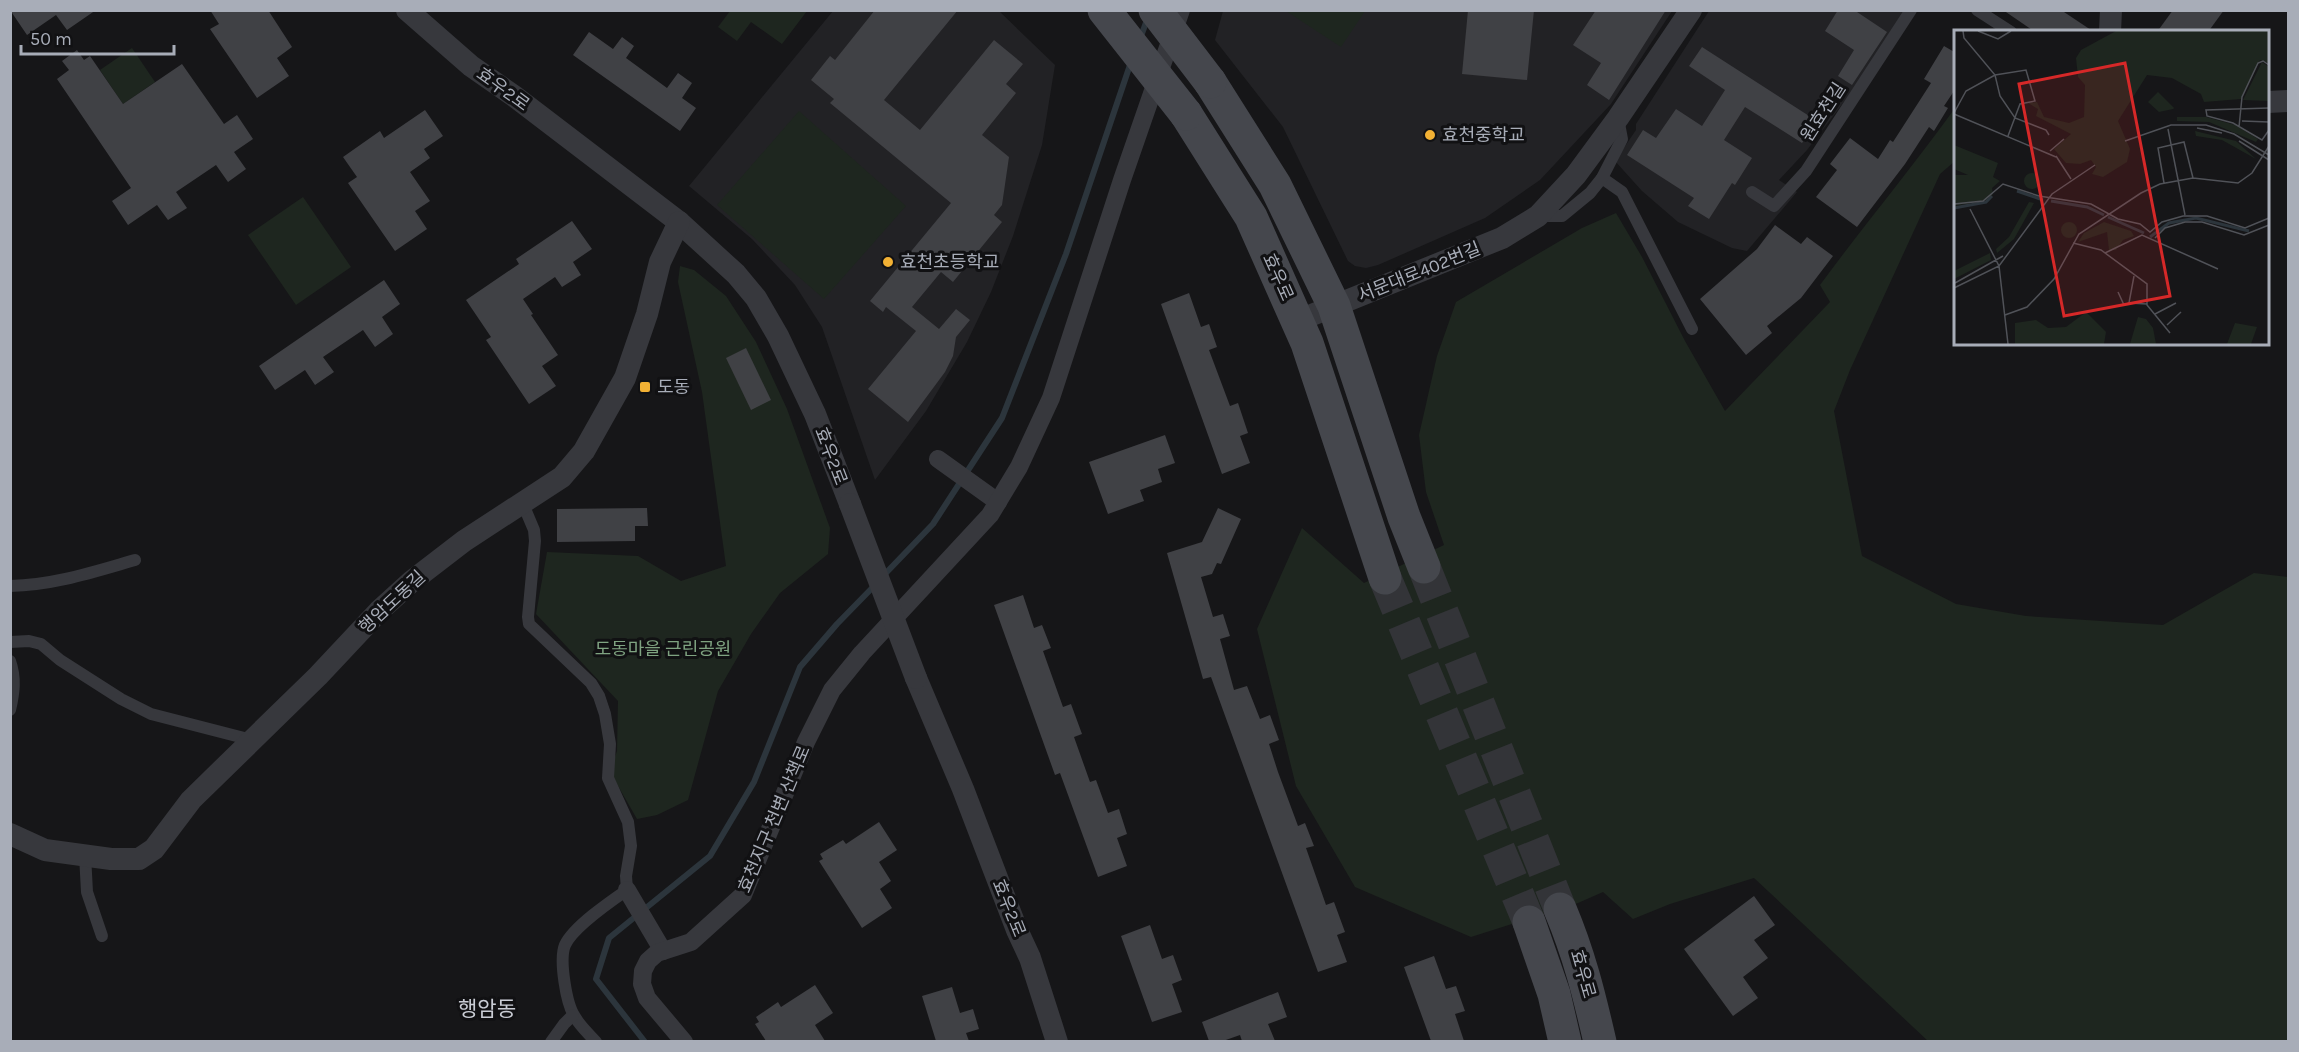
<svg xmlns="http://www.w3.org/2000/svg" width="2299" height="1052" font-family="Karla,'Noto Sans KR',sans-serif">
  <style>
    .built { fill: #222225 }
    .green { fill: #1e261f }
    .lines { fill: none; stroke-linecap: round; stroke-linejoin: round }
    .stream { stroke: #2c353c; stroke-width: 6 }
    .building { fill: #404145 }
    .secondary-tunnel { stroke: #333438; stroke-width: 33; stroke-dasharray: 33 16; stroke-linecap: butt }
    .service { stroke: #37383d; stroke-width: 12 }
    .pedestrian { stroke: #37383d; stroke-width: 18 }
    .minor { stroke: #37383d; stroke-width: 22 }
    .secondary { stroke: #45474d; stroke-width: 33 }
    .minor-bridge { stroke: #37383d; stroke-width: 22 }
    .secondary-bridge { stroke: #45474d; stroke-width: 33 }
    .poi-dot { fill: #f2b134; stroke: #111113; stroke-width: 2 }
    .labels { text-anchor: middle; stroke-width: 6; stroke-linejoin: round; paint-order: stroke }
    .street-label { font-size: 18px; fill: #a8adb8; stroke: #111113 }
    .poi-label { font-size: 18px; fill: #a8adb8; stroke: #111113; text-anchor: start }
    .park-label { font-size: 18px; fill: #7fa381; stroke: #111113 }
    .quarter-label { font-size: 21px; fill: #c9ccd4; stroke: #111113 }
    .inset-river { fill: none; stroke: #2c353c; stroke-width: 3 }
    .inset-road { fill: none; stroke: #505258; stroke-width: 1.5 }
    .view { fill: #d62828; fill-opacity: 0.15; stroke: #d62828; stroke-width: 3 }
    .inset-edge { fill: none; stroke: #a8adb8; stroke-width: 3 }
  </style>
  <rect width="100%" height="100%" fill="#161618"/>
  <g class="built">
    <polygon points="833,11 999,11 1055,65 1042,145 1013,236 991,292 967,342 926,411 875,480 822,327 795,285 752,239 689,186"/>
    <polygon points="1223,11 1672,11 1611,104 1540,180 1485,218 1378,265 1366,268 1355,266 1348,261 1283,127 1215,40"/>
    <polygon points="1709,11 1906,11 1857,85 1807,150 1779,180 1797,192 1747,251 1732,248 1678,222 1642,191 1615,161 1636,130 1636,124"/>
  </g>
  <g class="green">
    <polygon points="730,11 730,10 807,11 782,44 751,22 737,41 718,27"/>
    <polygon points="1286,11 1365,11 1341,47"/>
    <polygon points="132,48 155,82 123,104 100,70"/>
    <path d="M1955,108V161L1940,174L1850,370L1834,411L1862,556L1956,604L2026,616L2163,625L2254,573L2288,577V1041H1928L1754,878L1670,904L1633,919L1603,892L1578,903L1471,937L1355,887L1296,786L1257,629L1302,528L1364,583L1444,545L1426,492L1419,435L1437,356L1456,302L1582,228L1616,213L1642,257L1685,341L1725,411L1830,302L1820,285C1864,225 1912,168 1955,108Z"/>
    <polygon points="799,111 906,206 824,299 717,205"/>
    <polygon points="303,197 351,267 296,305 248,235"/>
    <polygon points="680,266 694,270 726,296 756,342 787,409 830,528 828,554 780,593 751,634 718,691 688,800 657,815 637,819 610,772 617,751 618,701 536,614 547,552 638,556 681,581 726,566 702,392 678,282"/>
  </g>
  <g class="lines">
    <g class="stream">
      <polyline points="1140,39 1148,17"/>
      <polyline points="883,576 933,524 1002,418 1066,254 1131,62"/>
      <polyline points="645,1042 596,979 609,938 710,856 754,782 800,667 837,624 876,584"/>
    </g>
  </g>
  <g class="building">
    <polygon points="10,10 96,10 67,30 56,15 27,35"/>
    <polygon points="210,10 268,10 292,47 277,58 289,76 257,98 210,29 219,24"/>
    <polygon points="875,10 958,10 884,100 920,130 994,40 1023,64 1006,84 1016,93 982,135 1009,157 1002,205 994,215 1002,222 953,282 941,272 912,307 939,329 956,309 970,320 956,337 953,356 945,372 908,422 868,389 916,331 886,307 883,312 870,301 951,203 830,103 834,99 811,80 830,56 835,60"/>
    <polygon points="1468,10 1534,10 1527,80 1462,74"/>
    <polygon points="1596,10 1666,10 1609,100 1587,85 1601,63 1573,45"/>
    <polygon points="1838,10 1854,10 1887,32 1852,85 1838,76 1854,50 1825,31"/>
    <polygon points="2003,10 2061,10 2094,32 2035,32"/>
    <polygon points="2173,10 2224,10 2208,32 2157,32"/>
    <polygon points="589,32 613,49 622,37 634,46 626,58 667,88 678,73 692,83 682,98 696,108 680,131 573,55"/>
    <polygon points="1944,46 1956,53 1956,88 1944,106 1948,108 1934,131 1929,127 1905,164 1857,227 1816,197 1837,170 1830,164 1850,138 1878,159 1890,140 1893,142 1931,83 1924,79"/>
    <polygon points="1702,47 1817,121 1802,143 1745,107 1724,140 1752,158 1735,185 1732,183 1709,219 1688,206 1694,198 1627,155 1643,130 1656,138 1676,109 1702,126 1725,90 1689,66"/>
    <polygon points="77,50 84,60 90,56 123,104 182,64 224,124 237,115 253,139 234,152 246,169 228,182 216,165 176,192 187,208 168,220 157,205 128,225 112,201 131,188 57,79 69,70 62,61"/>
    <polygon points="425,110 443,136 424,149 430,158 410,172 430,201 415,211 427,229 395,251 348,183 357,177 343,157 380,131 384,138"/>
    <polygon points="572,221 592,249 573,262 581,275 562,287 555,277 523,299 533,314 531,315 558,355 542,366 556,386 529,404 486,340 491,337 466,300 519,264 516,259"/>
    <polygon points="1775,225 1801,244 1807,237 1833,256 1801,298 1767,326 1772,333 1746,355 1700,299 1757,249"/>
    <polygon points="384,280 400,304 382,317 393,334 375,347 363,330 323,357 334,372 315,385 305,370 275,390 259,366"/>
    <polygon points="1189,293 1201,327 1209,324 1217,347 1209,350 1230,406 1238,403 1248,433 1240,436 1250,463 1222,474 1161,304"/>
    <polygon points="746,348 771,400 751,410 726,358"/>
    <polygon points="1165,435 1175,463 1158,469 1162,482 1140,490 1144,501 1108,514 1089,462"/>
    <polygon points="647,508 648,526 635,526 635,541 557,542 557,509"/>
    <polygon points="1218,508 1241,519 1221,564 1217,563 1212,574 1201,577 1213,617 1223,614 1230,636 1220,639 1234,690 1247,686 1260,719 1270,715 1279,740 1269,744 1278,772 1298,826 1305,823 1314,846 1306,848 1326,905 1334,902 1345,932 1337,935 1347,962 1318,972 1211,677 1203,679 1167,553 1202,542"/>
    <polygon points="1023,595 1034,628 1042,625 1051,648 1043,651 1063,707 1071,704 1082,734 1074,737 1090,782 1096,780 1108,813 1119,809 1127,834 1117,838 1127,866 1098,877 1060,773 1055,775 994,605"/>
    <polygon points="879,822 897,850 879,862 891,881 880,889 892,908 862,928 819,861 823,859 820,854 843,840 846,844"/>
    <polygon points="1754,896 1775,925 1754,940 1768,958 1743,977 1758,998 1733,1016 1684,949"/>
    <polygon points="1150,925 1162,959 1173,955 1182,980 1172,984 1182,1012 1152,1022 1121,936"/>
    <polygon points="1434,956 1446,989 1456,986 1465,1011 1455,1014 1464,1041 1431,1041 1404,967"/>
    <polygon points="815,985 833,1013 815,1025 825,1041 766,1041 755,1024 759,1022 756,1017 778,1002 781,1007"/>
    <polygon points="952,987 960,1013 973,1009 979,1029 966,1033 969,1041 936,1041 922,996"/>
    <polygon points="1278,992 1287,1017 1268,1024 1275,1041 1242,1041 1240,1035 1223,1041 1209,1041 1202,1022"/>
  </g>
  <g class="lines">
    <g class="secondary-tunnel">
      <polyline points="1424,567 1560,909"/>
      <polyline points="1385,578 1529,922"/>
    </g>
    <g class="service">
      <polyline points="1977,10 2011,32"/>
      <polyline points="1602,178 1622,192 1692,329"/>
      <polyline points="1752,192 1774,206 1806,171 1911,10"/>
      <polyline points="1539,216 1562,216 1590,193 1602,178 1622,139 1618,118"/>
      <path d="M523,504L534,530L535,541L528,617L529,624L591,683L599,696L605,714L610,744L608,778L628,822L631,846L626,876L627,890C611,901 573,927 565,945C559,959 566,1004 575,1017C580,1026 589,1034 596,1042"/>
      <path d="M10,586C54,585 93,572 135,560"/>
      <polyline points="10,642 29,641 41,644 60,660 121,699 151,714 252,740"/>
      <path d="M10,661C16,678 14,693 10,710"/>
      <polyline points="85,855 87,892 102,936"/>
      <polyline points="551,1042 564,1024 573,1015"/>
    </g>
    <g class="pedestrian">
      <polyline points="938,459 998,502"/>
      <polyline points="627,890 663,951"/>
      <polyline points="684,1042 647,998 642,984 643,971 648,961 657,953 691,942 743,895 806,742 832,690 862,653 990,515 1019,467 1051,398 1122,180 1181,10"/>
    </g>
    <g class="minor">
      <polyline points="407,10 471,66 514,96 679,222 736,274 756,298 778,336 815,414 850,504"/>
      <polyline points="2110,32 2111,10"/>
      <polyline points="2268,102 2288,101"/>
      <polyline points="1297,321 1502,238 1538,216 1576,175 1618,118 1691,10"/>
      <polyline points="916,678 963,789 1017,930 1030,958 1057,1042"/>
      <polyline points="10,834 45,850 111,859 139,859 154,849 191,800 318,676 379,611 412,581 464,541 562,477 584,451 625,378 647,314 660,262 679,222"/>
    </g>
    <g class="secondary">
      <polyline points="1210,82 1275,185 1334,306 1404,517 1424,567"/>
      <polyline points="1186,114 1251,217 1307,343 1385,578"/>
      <path d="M1560,909C1579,954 1589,994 1600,1042"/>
      <polyline points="1529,922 1554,994 1565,1042"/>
    </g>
    <polyline class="minor-bridge" points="850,504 916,678"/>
    <g class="secondary-bridge">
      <polyline points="1104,10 1186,114"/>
      <polyline points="1155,10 1210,82"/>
    </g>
  </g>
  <g class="poi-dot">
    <circle cx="1430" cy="135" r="6"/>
    <circle cx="888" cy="262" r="6"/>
    <rect x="639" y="381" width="12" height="12" rx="3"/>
  </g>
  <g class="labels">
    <g class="street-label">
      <text transform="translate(503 89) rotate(36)" y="6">효우2로</text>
      <text transform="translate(1823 112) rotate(-57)" y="6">원효천길</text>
      <text transform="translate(1419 272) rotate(-22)" y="6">서문대로402번길</text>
      <text transform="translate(1278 277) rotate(66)" y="6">효우로</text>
      <text transform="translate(831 456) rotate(69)" y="6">효우2로</text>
      <text transform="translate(392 602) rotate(-43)" y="6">행암도동길</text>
      <text transform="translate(774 819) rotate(-67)" y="6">효천지구 천변 산책로</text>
      <text transform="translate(1009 908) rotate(68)" y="6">효우2로</text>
      <text transform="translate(1583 974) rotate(74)" y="6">효우로</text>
    </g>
    <g class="poi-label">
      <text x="1442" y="141">효천중학교</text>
      <text x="900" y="268">효천초등학교</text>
      <text x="657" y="393">도동</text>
    </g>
    <g class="park-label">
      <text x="663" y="655">도동마을 근린공원</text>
    </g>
    <g class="quarter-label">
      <text x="487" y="1016">행암동</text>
    </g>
  </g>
  <g transform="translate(1954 30)">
    <rect width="315" height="315" fill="#161618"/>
    <path d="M162,1H315V33L306,30L287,69L250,72L247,64L218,48L193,45L164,91L176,119L173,132L149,147L138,144L142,137L137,130L126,134L112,133L100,119L117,104L82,86L84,79L74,73L83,72L90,87L115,93L130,87L131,55L124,47L122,28L127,20ZM308,32L315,37V71L289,70ZM204,62L220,78L219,79L205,82L194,72ZM223,87H252L281,95L304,109L302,112L255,92L223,91ZM241,101L282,111L302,129L268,110L242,106ZM0,115L44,133L39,147L46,151L38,158L39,164L33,170L0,176V145H14L0,139ZM70 151a8 8 0 1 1 16 0a8 8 0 1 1-16 0ZM75,172L80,173L60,209L43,223L42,219L55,207ZM150,192L177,201L180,206L169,210L162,220H155L153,202L124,212L130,203ZM107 200a8 8 0 1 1 16 0a8 8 0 1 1-16 0ZM36,223L37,230L0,249V241ZM132,282L152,302L150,314H61V293L82,290L94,298L112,297ZM184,287L192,289L199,298L202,314H176ZM281,293L303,297L297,314H273Z" fill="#1e261f"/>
    <path class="inset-river" d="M63,161L89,170M97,171L133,177L150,185M0,178L32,172L38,166M154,187L190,203M196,207L215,193L242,188L295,201"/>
    <path class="inset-road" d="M9,1L10,8L41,45L46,66L61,88L92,100L95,105M24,1L44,9L57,1M315,78L252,80L253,86L279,93L308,110L315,100M0,83L12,61L41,45L72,40L81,71L66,74L54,106M0,84L102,127M288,91L315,92M285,97L288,67L304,33L309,31L315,35M243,98L268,103M214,99L231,185M171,111L217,95H252L280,104L315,125M285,111L315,130M96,121L110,109M102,126L117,149M210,153L204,118L230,112L239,148M0,174L29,171L49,154L85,166L137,174L164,189L186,194L196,202L208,192L229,186H253L291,198L315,188M16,179L45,236L54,314M201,208L211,198L231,192H248L290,205L315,195M119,213L147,220L193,254V275L216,303M151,223L188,205L264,239M1,253L49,226M0,258L45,236L98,164L141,135M164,262L170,275L175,273L180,246M175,273L193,274M201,284L222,273M51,285L73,277L100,249L125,204L187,163L206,154L239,148L284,153L298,143L315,116M213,295L227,282"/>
    <path class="view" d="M171,33L216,266L110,286L65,54Z"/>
    <rect width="315" height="315" class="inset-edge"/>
  </g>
  <rect width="2299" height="1052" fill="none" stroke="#a8adb8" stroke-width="24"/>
  <path d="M21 45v9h153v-9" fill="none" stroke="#a8adb8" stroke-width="3"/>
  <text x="30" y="45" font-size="18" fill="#a8adb8" stroke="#111113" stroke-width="4.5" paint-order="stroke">50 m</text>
</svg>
